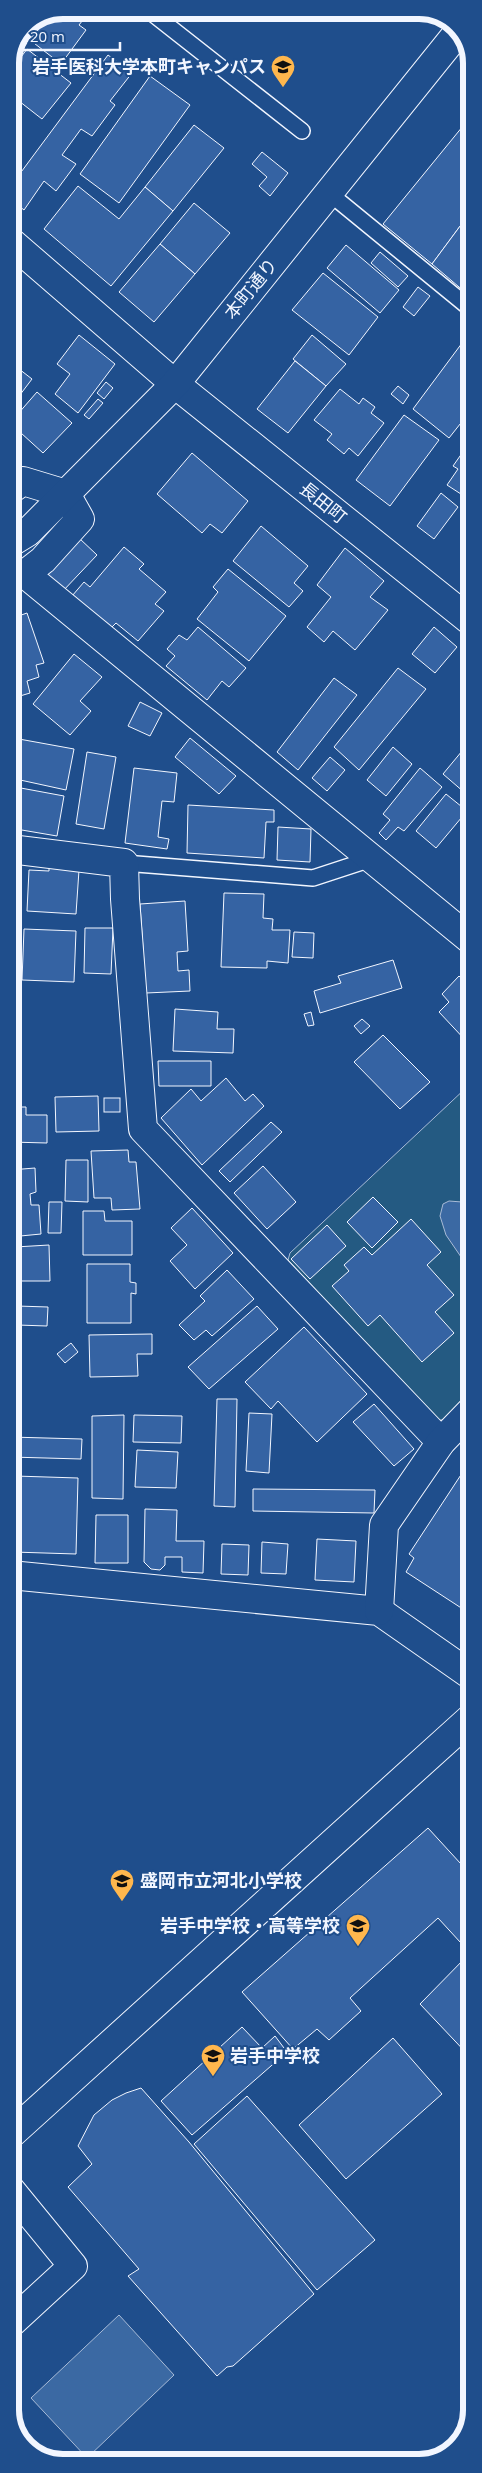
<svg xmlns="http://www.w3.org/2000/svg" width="482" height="2473" font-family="'Open Sans','Noto Sans JP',sans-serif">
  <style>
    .green { fill: #245a82; stroke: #a8bbd7 }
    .water { fill: #3b69a3; stroke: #a8bbd7 }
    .building { fill: #3563a3; stroke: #f2f6ff }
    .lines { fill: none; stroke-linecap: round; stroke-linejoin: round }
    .lane-casing { stroke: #f2f6ff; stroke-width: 18 }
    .street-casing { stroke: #f2f6ff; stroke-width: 30 }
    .secondary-casing { stroke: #f2f6ff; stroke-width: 30 }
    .lane { stroke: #1f4e8c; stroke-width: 15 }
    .street { stroke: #1f4e8c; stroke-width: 28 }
    .secondary { stroke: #1f4e8c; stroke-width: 28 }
    .labels { text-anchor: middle; stroke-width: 4; stroke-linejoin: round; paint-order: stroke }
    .poi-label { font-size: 18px; font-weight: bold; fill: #f2f6ff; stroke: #1f4e8c; text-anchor: end }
    .street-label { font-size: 18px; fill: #f2f6ff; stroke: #1f4e8c }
    .rim { fill: none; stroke: #f2f6ff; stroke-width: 6 }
  </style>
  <rect width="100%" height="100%" fill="#1f4e8c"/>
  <polygon class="green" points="467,1087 472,1088 472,1393 445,1420 436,1420 288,1260 290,1253"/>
  <g class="water">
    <polygon points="449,1201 462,1202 472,1207 472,1273 446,1235 440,1216 443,1204"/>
    <polygon points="119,2315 174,2375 87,2458 31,2398"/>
  </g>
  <g class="building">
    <polygon points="63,10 78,10 86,16 79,25 86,30 61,64 30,40 48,16"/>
    <polygon points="27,49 71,83 42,119 10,94 10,72"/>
    <polygon points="108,55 132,73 110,101 115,105 92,136 81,129 62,155 76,164 56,191 44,181 24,210 10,199 10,187"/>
    <polygon points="150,76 190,105 119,203 80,174"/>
    <polygon points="194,125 224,148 173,211 145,187"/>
    <polygon points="463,126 472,132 472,210 432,264 383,224"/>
    <polygon points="262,152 288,173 270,196 259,186 267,177 252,164"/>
    <polygon points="78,186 119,219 145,187 173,211 111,286 44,229"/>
    <polygon points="194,203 230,233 195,274 160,244"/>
    <polygon points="472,210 472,298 432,264"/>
    <polygon points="160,244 195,274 154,322 119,292"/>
    <polygon points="346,245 399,290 380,313 327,268"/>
    <polygon points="380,252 408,276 398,287 371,263"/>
    <polygon points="323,273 378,317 349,355 292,310"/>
    <polygon points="418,287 430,296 414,316 403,307"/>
    <polygon points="79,335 115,364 78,413 55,394 70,374 57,364"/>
    <polygon points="312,335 346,364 326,386 293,359"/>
    <polygon points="468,335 472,337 472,409 449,438 413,409"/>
    <polygon points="295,361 326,386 288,433 257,409"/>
    <polygon points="10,362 32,379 10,408"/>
    <polygon points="106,382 113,388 104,399 97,393"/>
    <polygon points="398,386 409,395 403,404 391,394"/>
    <polygon points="340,389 359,404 363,398 375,407 371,413 384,423 358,456 349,448 344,454 327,440 332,434 314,420"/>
    <polygon points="37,392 72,423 43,453 10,423"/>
    <polygon points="98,399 103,403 89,419 84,415"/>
    <polygon points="404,415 439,440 390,506 356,480"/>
    <polygon points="472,439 472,485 464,496 447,485 458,469 453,466"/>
    <polygon points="192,453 248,501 222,533 210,524 202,533 157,494"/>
    <polygon points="441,493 458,507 434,539 417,526"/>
    <polygon points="261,526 308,566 294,583 303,591 289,607 233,561"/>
    <polygon points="79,538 97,555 62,592 44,576"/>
    <polygon points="124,547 144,564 139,569 166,592 155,604 164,611 138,641 116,623 110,629 72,596 84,582 90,587"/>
    <polygon points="345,548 384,581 370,597 388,610 355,650 333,631 324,642 307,627 331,597 317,585"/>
    <polygon points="228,569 286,616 249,661 197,619 218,592 213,587"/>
    <polygon points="27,613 44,663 36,665 39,677 27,681 30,693 10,699 10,619"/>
    <polygon points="198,627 246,668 229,687 222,681 207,700 166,666 175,656 167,649 179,635 187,640"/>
    <polygon points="434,627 457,647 435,673 412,654"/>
    <polygon points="74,654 102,677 80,701 91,711 70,735 33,704"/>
    <polygon points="398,668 426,689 359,770 334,747"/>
    <polygon points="334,678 357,695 298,770 277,752"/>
    <polygon points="140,702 162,713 150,736 128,726"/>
    <polygon points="190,738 236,776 219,794 175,757"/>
    <polygon points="19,739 74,749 66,790 11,778"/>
    <polygon points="472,739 472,799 443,774"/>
    <polygon points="393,747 412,764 386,796 367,780"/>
    <polygon points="87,752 116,757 104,829 76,824"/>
    <polygon points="330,757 345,770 327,791 312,778"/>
    <polygon points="134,768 177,773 174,802 162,801 158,837 169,839 167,849 125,843"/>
    <polygon points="420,768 442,787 404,831 398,827 386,840 379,833 390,820 383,814"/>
    <polygon points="10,786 64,796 57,836 10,828"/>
    <polygon points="446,794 467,811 436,848 416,831"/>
    <polygon points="188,805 274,810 274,822 266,822 264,858 187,853"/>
    <polygon points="278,827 311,829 310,862 277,860"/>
    <polygon points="49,868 79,870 76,914 27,911 29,870 49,871"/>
    <polygon points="224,893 264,894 263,918 273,919 272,930 290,930 288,963 267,961 267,968 221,967"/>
    <polygon points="185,901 188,951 177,952 178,971 189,970 190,991 146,993 140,904"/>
    <polygon points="85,928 113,928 111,974 84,973"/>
    <polygon points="24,929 76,931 74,982 22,980"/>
    <polygon points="294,932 314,933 313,958 292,957"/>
    <polygon points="393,960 402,988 320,1013 314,991 341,983 338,976"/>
    <polygon points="459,976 472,988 472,1040 468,1043 439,1012 449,1002 442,994"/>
    <polygon points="175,1009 218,1012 217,1029 234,1029 233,1053 173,1051"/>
    <polygon points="311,1012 314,1025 308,1026 304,1014"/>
    <polygon points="362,1019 370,1026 361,1034 354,1026"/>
    <polygon points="383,1035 430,1082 400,1109 354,1062"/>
    <polygon points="158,1061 211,1061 211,1086 159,1086"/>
    <polygon points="226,1078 245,1101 253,1094 264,1106 202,1165 161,1118 191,1089 201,1101"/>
    <polygon points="98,1096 99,1131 56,1132 55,1097"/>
    <rect x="104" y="1098" width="16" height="14"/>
    <polygon points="10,1107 26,1107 26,1115 47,1115 47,1143 10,1142"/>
    <polygon points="271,1122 282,1132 230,1182 219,1171"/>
    <polygon points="128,1150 129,1162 136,1162 140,1209 112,1210 111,1198 94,1198 91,1151"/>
    <polygon points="66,1160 88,1160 88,1202 65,1201"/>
    <polygon points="263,1166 296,1202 267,1229 234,1193"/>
    <polygon points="35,1168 36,1192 30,1194 31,1205 39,1205 41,1234 10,1237 10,1170"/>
    <polygon points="373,1197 398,1222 372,1248 347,1222"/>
    <polygon points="49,1202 62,1202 61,1233 48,1233"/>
    <polygon points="192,1208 233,1253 195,1289 170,1261 187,1245 171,1228"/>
    <polygon points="83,1211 104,1211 105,1221 132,1221 132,1255 83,1255"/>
    <polygon points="411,1219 441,1252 427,1265 454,1295 435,1312 454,1333 422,1362 380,1315 368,1326 332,1286 349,1271 344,1265 364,1247 372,1255"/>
    <polygon points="327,1225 346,1246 310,1279 291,1259"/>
    <polygon points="49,1245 50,1281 16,1281 15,1247"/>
    <polygon points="87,1264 130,1264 130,1282 136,1283 136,1294 131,1293 131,1323 87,1323"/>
    <polygon points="227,1270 254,1299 212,1336 206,1330 194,1340 179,1325 205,1301 200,1296"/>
    <polygon points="17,1306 48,1307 47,1326 17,1325"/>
    <polygon points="257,1306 278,1329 209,1389 188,1367"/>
    <polygon points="304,1327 367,1394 317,1442 278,1401 271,1409 245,1382"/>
    <polygon points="152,1334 152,1354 137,1354 138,1376 90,1377 89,1335"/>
    <polygon points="71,1343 78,1352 65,1363 57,1354"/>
    <rect x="10" y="1371" width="3" height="26"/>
    <polygon points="217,1399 237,1399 235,1507 214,1506"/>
    <polygon points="374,1404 414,1449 394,1466 353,1422"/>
    <polygon points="249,1413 272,1414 269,1473 246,1471"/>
    <polygon points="124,1415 123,1499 92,1498 92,1416"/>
    <polygon points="134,1415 182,1416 181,1443 133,1442"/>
    <polygon points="10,1437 82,1439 81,1459 10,1457"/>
    <polygon points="137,1450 178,1452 176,1488 135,1487"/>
    <polygon points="472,1458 472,1615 406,1572 414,1558 409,1554"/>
    <polygon points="15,1476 78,1478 76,1554 13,1552"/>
    <polygon points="253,1489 375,1490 374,1513 253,1511"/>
    <polygon points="145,1509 177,1510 176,1541 204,1541 203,1573 182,1572 182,1557 165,1557 165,1565 160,1570 151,1569 144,1562"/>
    <polygon points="96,1515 128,1515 128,1563 95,1563"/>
    <polygon points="317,1539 356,1541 354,1582 315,1580"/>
    <polygon points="262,1542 288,1544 286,1574 261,1573"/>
    <polygon points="222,1544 249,1545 248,1575 221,1574"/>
    <polygon points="428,1828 472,1876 472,1955 438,1918 350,1998 361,2011 329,2040 317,2029 293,2049 242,1992"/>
    <polygon points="470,1953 472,1955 472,2059 420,2004"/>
    <polygon points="242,2027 262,2048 275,2036 287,2052 192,2135 161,2101"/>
    <polygon points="393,2038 442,2094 346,2179 299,2125"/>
    <polygon points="141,2088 189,2142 314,2294 233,2366 227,2367 217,2376 128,2276 139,2269 68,2187 92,2164 78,2146 94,2115 112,2100 126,2093"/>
    <polygon points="247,2096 375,2240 317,2290 194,2144"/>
  </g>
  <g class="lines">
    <defs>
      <g id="lane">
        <polyline points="148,10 302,131"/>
        <polyline points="329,193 472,310"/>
        <polyline points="124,863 313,878 371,859"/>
      </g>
      <g id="street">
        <polyline points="10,241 175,384 472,622"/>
        <polyline points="10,490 23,481 66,494 80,519 43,560 25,574 472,941"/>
        <polyline points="10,849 124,863 125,899 143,1129 441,1442"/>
        <polyline points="10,1575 379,1611 472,1676"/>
        <polyline points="379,1611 384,1525 441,1442 472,1410"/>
        <polyline points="10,2135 472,1717"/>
        <polyline points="10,2189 73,2266 10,2324"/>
      </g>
      <polyline id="secondary" points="10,543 28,532 175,384 459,31"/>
    </defs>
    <use href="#lane" class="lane-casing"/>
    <use href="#street" class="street-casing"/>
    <use href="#secondary" class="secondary-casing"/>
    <use href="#lane" class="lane"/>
    <use href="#street" class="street"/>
    <use href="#secondary" class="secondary"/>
  </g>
  <defs>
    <symbol id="university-pin" viewBox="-11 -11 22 30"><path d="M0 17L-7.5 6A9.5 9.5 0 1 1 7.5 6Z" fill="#ffb74d" stroke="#1f4e8c"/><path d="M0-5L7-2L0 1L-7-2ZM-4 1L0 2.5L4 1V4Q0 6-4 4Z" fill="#111"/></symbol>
    <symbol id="school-pin" viewBox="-11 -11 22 30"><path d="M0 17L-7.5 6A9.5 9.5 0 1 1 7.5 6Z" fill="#ffb74d" stroke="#1f4e8c"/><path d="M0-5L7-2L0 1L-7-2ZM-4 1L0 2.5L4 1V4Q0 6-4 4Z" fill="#111"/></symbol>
  </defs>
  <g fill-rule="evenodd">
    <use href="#university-pin" x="269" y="53" width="28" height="38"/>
    <use href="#school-pin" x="108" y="1867" width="28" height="38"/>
    <use href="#school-pin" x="344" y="1912" width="28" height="38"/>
    <use href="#school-pin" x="199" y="2042" width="28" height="38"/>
  </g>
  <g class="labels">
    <g class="poi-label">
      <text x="266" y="73">岩手医科大学本町キャンパス</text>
      <text x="140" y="1887" text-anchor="start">盛岡市立河北小学校</text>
      <text x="340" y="1932">岩手中学校・高等学校</text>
      <text x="230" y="2062" text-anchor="start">岩手中学校</text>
    </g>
    <g class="street-label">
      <text transform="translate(251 289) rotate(-51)" y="6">本町通り</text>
      <text transform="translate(323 503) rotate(39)" y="6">長田町</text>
    </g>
  </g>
  <path d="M0 0H482V2473H0ZM63 19H419A44 44 0 0 1 463 63V2410A44 44 0 0 1 419 2454H63A44 44 0 0 1 19 2410V63A44 44 0 0 1 63 19Z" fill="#1f4e8c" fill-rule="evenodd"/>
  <path class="rim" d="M63 19H419A44 44 0 0 1 463 63V2410A44 44 0 0 1 419 2454H63A44 44 0 0 1 19 2410V63A44 44 0 0 1 63 19Z"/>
  <path d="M22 42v8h98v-8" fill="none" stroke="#f2f6ff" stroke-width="2.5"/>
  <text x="30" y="42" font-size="15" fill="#f2f6ff" stroke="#1f4e8c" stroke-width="4" paint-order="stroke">20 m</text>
</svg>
